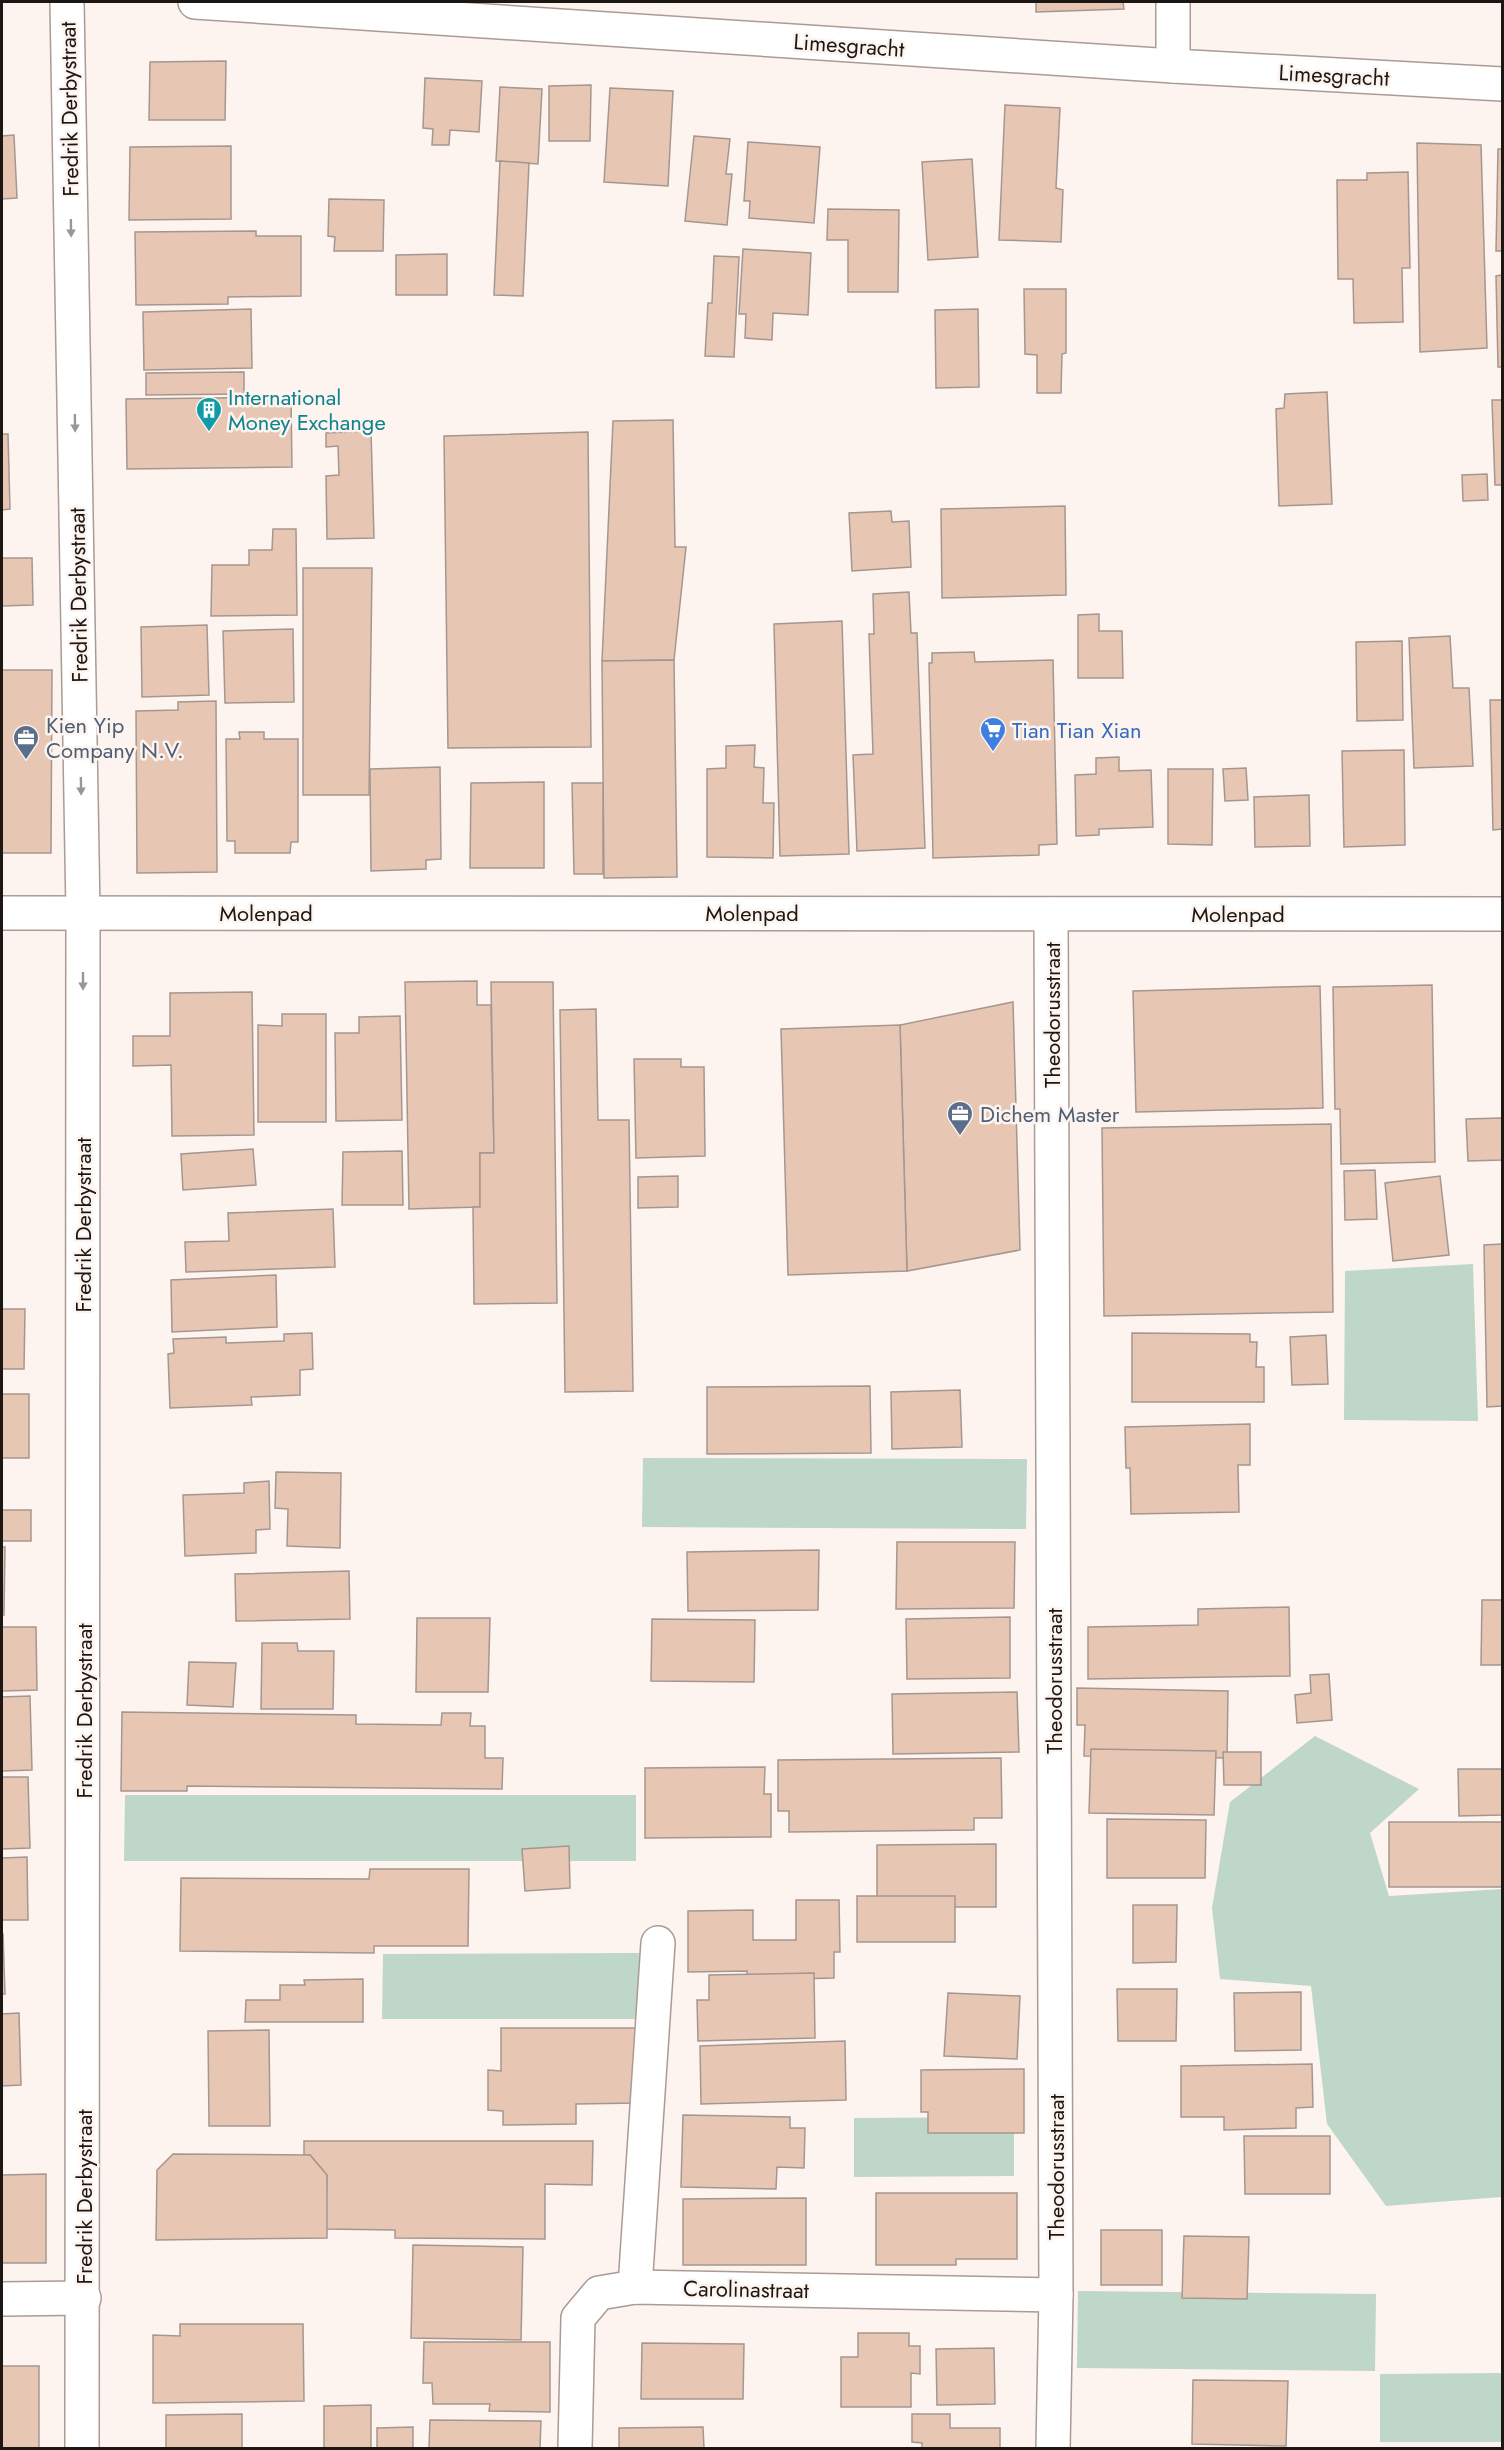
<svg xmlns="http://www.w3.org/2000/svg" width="1504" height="2450" font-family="Jost,sans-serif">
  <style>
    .green { fill: #bfd7c8 }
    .building { fill: #e7c6b4; stroke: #a5978f; stroke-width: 1.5 }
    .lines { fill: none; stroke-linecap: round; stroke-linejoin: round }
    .minor-casing { stroke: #aa9b94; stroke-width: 36 }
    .major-casing { stroke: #aa9b94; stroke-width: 36 }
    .minor { stroke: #fff; stroke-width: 33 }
    .major { stroke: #fff; stroke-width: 33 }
    .oneway { fill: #999795 }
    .labels { text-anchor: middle; stroke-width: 5; stroke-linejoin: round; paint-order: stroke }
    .street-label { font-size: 22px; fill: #1d1714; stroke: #fdf4ef }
    .culture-label { font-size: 22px; fill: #0d838f; stroke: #fdf4ef; text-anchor: start }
    .service-label { font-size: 22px; fill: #4e5e75; stroke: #fdf4ef; text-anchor: start }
    .shop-label { font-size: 22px; fill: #366cbe; stroke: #fdf4ef; text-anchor: start }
  </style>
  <rect width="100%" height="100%" fill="#fdf4ef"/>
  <g class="green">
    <polygon points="1473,1264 1478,1421 1344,1420 1345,1271"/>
    <polygon points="643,1458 1027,1459 1026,1529 642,1527"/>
    <polygon points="1315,1736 1419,1789 1370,1833 1389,1896 1502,1889 1502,2197 1386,2206 1327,2124 1311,1986 1220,1979 1212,1908 1230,1802"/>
    <polygon points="125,1795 636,1795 636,1861 124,1861"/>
    <polygon points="639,1953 638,2019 382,2019 383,1954"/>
    <polygon points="1014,2117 1014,2176 854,2177 854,2118"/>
    <polygon points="1078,2291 1376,2294 1375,2371 1077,2368"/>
    <polygon points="1502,2373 1502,2442 1380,2442 1380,2374"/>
  </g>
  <g class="building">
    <polygon points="1036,2 1123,2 1124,9 1036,12"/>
    <polygon points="226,61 225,120 149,120 150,62"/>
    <polygon points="425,78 482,81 479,132 450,130 449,145 432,145 433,129 423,128"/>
    <polygon points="591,85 590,141 549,141 549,86"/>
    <polygon points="500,87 542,89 538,164 496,161"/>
    <polygon points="610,88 673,91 668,186 604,182"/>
    <polygon points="1005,105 1060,108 1056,188 1063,190 1061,242 999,240"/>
    <polygon points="14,135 17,198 2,199 2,136"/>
    <polygon points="694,136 730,139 726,174 732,174 727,225 685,221"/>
    <polygon points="748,142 820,147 814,223 749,218 750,201 744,201"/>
    <polygon points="1417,143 1481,145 1487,348 1420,352"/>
    <polygon points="231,146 231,219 129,220 130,147"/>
    <polygon points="1498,149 1502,149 1502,251 1496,251"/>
    <polygon points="972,159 978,257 928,260 922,162"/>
    <polygon points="500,161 529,163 523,296 494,295"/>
    <polygon points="1408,172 1410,268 1402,268 1403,322 1354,323 1353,279 1338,279 1337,180 1367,180 1367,173"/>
    <polygon points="329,199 384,200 383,251 334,251 335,237 328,236"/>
    <polygon points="828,209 899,210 898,292 848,292 848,240 827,240"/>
    <polygon points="256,231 256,236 301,236 301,296 228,297 228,304 136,305 135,232"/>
    <polygon points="743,249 811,253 808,315 773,313 772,340 745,338 746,314 739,314"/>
    <polygon points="447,254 447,295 396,295 396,255"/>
    <polygon points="714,256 739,257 734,357 705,356 708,303 712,303"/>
    <polygon points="1502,275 1502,367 1498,367 1496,276"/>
    <polygon points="1024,289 1066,289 1066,353 1062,354 1061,393 1037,393 1037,355 1025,354"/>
    <polygon points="251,309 252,368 144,370 143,312"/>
    <polygon points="978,309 979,387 936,388 935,310"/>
    <polygon points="244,372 244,394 146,395 146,373"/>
    <polygon points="1327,392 1332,504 1279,506 1276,409 1284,408 1285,394"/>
    <polygon points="291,397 292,467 127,469 126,399"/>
    <polygon points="1492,400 1502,400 1502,485 1495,485"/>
    <polygon points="673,420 675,547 686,547 674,660 602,661 613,421"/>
    <polygon points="371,431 374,538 327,539 326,476 339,475 338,446 326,447 326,433"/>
    <polygon points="588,432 591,747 448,748 444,436"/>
    <polygon points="2,434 8,434 10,509 2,510"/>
    <polygon points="1487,474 1488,500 1463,501 1462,475"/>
    <polygon points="1065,506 1066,595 942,598 941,509"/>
    <polygon points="891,511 892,522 909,521 911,567 852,571 849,513"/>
    <polygon points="273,529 296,529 297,615 211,616 212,565 249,565 249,550 272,550"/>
    <polygon points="2,558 32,558 33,605 2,606"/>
    <polygon points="303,568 372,568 369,795 303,795"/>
    <polygon points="909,592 911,633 917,633 925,848 857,851 853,755 873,754 869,634 874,634 873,594"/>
    <polygon points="1099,614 1099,631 1122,631 1123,678 1078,678 1078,615"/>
    <polygon points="842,621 849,854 780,856 774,624"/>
    <polygon points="207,625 209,695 142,697 141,627"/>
    <polygon points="293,629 294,702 225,703 223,631"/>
    <polygon points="1450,636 1453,688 1469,688 1473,766 1414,768 1409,638"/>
    <polygon points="1402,641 1403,720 1357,721 1356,642"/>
    <polygon points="974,652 975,662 1053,660 1057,844 1039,845 1039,855 933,858 929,663 932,663 932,653"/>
    <polygon points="674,660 677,877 604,878 602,661"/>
    <polygon points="2,670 52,670 51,853 2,853"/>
    <polygon points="1490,700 1502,700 1502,829 1493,830"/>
    <polygon points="216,701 217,872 137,873 136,711 178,710 178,702"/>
    <polygon points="239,732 264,732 264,739 298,739 298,842 291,842 290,853 235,853 235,841 227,841 226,739 240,739"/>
    <polygon points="755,745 754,767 764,768 763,803 774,803 773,858 707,857 707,769 726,768 726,746"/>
    <polygon points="1404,750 1405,845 1344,847 1342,751"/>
    <polygon points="1119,757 1119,771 1151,770 1153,827 1099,829 1099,835 1076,836 1075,775 1096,774 1096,758"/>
    <polygon points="440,767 441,859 426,860 426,869 371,871 370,769"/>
    <polygon points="1246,768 1248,800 1225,801 1223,769"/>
    <polygon points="1168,769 1213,769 1212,845 1168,844"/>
    <polygon points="544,782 544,868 470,868 471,783"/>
    <polygon points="572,783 603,783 603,874 574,874"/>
    <polygon points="1309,795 1310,846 1255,847 1254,797"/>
    <polygon points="477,981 477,1005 491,1005 494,1153 480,1153 480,1207 409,1209 405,982"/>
    <polygon points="491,982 553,982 557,1303 474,1304 473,1207 480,1207 480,1153 494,1153"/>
    <polygon points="1432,985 1435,1162 1341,1164 1340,1109 1335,1109 1333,987"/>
    <polygon points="1320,986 1323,1108 1136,1112 1133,991"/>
    <polygon points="252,992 254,1135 172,1136 171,1065 133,1066 133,1036 170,1036 170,993"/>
    <polygon points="1013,1002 1020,1250 907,1271 900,1025"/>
    <polygon points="596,1009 598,1120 629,1120 633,1391 565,1392 560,1010"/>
    <polygon points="282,1014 326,1014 326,1122 258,1122 258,1025 282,1026"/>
    <polygon points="400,1016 402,1120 336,1121 335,1033 359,1033 359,1017"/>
    <polygon points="900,1025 907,1271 788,1275 781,1029"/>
    <polygon points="634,1059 681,1059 681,1067 704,1067 705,1156 636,1158"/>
    <polygon points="1502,1118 1502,1160 1468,1161 1466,1119"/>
    <polygon points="1331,1124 1333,1312 1104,1316 1102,1128"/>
    <polygon points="253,1149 256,1185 183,1190 181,1154"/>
    <polygon points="402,1151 403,1205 342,1205 343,1152"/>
    <polygon points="1375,1170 1377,1219 1345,1220 1344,1171"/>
    <polygon points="678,1176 678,1207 638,1208 638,1177"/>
    <polygon points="1440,1176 1449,1255 1393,1261 1385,1183"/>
    <polygon points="333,1209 335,1267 186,1272 185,1242 229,1241 228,1213"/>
    <polygon points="1502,1244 1502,1406 1487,1407 1484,1245"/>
    <polygon points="276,1275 277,1327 172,1332 171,1280"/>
    <polygon points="2,1309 25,1309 24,1369 2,1369"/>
    <polygon points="312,1333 313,1369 300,1370 300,1395 251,1397 252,1405 170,1408 168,1354 174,1353 173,1339 226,1337 226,1343 284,1341 284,1334"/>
    <polygon points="1132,1333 1250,1334 1250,1342 1257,1342 1256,1367 1264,1367 1264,1402 1132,1402"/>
    <polygon points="1326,1335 1328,1384 1292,1385 1290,1337"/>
    <polygon points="870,1386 871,1453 707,1454 707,1387"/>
    <polygon points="960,1390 962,1447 892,1449 891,1392"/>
    <rect x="2" y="1394" width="27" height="64"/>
    <polygon points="1250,1424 1250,1465 1238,1465 1239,1512 1131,1514 1130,1468 1126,1468 1125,1427"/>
    <polygon points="276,1472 341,1473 340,1548 287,1546 288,1509 275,1508"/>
    <polygon points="269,1481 270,1529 256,1530 256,1553 185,1556 183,1495 244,1493 244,1483"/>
    <rect x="2" y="1510" width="29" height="31"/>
    <polygon points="897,1542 1015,1542 1014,1608 896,1609"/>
    <polygon points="2,1547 5,1547 4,1615 2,1615"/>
    <polygon points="819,1550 818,1610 688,1611 687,1552"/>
    <polygon points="349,1571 350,1619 236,1621 235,1574"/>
    <polygon points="1482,1600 1502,1600 1502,1665 1481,1665"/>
    <polygon points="1289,1607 1290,1676 1088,1679 1088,1627 1198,1625 1198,1609"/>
    <polygon points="1010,1617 1010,1678 907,1679 906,1619"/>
    <polygon points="417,1618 490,1618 488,1692 416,1692"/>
    <polygon points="652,1619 755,1620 754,1682 651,1681"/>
    <polygon points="2,1627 36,1627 37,1690 2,1691"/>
    <polygon points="262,1643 297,1643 298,1651 334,1651 333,1709 261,1709"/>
    <polygon points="189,1662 236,1663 233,1707 187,1705"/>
    <polygon points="1329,1674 1332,1720 1297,1723 1295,1695 1311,1693 1310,1675"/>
    <polygon points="1077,1688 1228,1691 1227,1758 1084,1756 1085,1725 1077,1725"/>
    <polygon points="1017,1692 1019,1752 893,1754 892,1694"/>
    <polygon points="30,1696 32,1770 2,1771 2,1697"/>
    <polygon points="122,1712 356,1715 356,1724 441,1725 442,1713 471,1713 470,1726 485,1726 485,1758 503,1758 502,1789 187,1786 187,1791 121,1791"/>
    <polygon points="1091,1749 1216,1751 1214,1815 1089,1813"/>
    <polygon points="1223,1752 1261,1752 1261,1785 1224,1785"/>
    <polygon points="1001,1758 1002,1818 974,1818 974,1830 789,1832 789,1811 778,1811 778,1760"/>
    <polygon points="765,1767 764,1794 771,1794 771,1837 645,1838 645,1768"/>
    <polygon points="1458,1769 1502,1769 1502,1815 1459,1816"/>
    <polygon points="2,1777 28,1777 30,1848 2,1849"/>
    <polygon points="1107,1819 1206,1820 1205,1878 1107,1878"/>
    <rect x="1389" y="1822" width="113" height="65"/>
    <polygon points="996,1844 996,1907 877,1907 877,1845"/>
    <polygon points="569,1846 570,1888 525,1891 522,1849"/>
    <polygon points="27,1857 28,1920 2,1920 2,1858"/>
    <polygon points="370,1869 469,1869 468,1946 374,1946 374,1953 180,1951 181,1878 369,1879"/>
    <rect x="857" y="1896" width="98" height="46"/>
    <polygon points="796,1900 839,1900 840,1952 834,1952 834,1978 747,1980 747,1971 688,1972 688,1911 753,1910 753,1940 796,1940"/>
    <polygon points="1133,1905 1177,1905 1176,1962 1133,1963"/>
    <polygon points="2,1934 3,1934 5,1994 2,1994"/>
    <polygon points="814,1973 815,2038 698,2041 697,2000 709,2000 709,1975"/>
    <polygon points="363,1979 363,2022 245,2022 246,2000 280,2000 280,1985 305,1985 304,1980"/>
    <polygon points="1117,1989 1177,1989 1176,2041 1118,2041"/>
    <polygon points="1301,1992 1301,2050 1235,2051 1234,1993"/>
    <polygon points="948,1993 1020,1996 1017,2059 944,2056"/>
    <polygon points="19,2013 21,2085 2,2086 2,2014"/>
    <polygon points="501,2028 638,2028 637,2103 576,2104 576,2124 503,2125 503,2111 488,2110 488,2070 501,2071"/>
    <polygon points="269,2030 270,2126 209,2126 208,2031"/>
    <polygon points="845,2041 846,2100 701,2104 700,2046"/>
    <polygon points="1312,2064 1313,2107 1296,2108 1296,2128 1224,2130 1224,2117 1181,2117 1181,2066"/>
    <polygon points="1024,2069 1024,2133 928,2133 928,2112 921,2112 921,2070"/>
    <polygon points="683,2115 790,2117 790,2128 805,2128 804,2168 777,2167 776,2189 681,2187"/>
    <polygon points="1244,2136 1330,2136 1330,2194 1245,2194"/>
    <polygon points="304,2141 593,2141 592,2185 545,2184 545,2239 395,2238 395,2230 325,2229 327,2175 310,2155 304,2155"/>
    <polygon points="173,2154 310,2155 327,2175 327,2238 156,2240 157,2170"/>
    <polygon points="46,2174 46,2263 2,2263 2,2175"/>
    <polygon points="876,2193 1017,2193 1017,2259 956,2259 956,2265 876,2265"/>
    <polygon points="806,2198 806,2265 683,2265 683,2199"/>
    <rect x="1101" y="2230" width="61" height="55"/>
    <polygon points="1184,2236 1249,2237 1247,2299 1182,2298"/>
    <polygon points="413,2245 523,2247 521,2340 411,2338"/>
    <polygon points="180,2324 303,2324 304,2401 153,2403 153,2335 180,2336"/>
    <polygon points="858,2333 909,2333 909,2346 920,2346 920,2374 911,2373 911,2407 841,2407 841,2357 858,2357"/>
    <polygon points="424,2342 550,2342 550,2412 489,2411 490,2404 433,2404 432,2383 423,2383"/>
    <polygon points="642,2343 744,2344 743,2399 641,2399"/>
    <polygon points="994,2348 995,2404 937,2405 936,2349"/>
    <rect x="2" y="2366" width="37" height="82"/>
    <polygon points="1193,2380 1288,2381 1286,2446 1192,2444"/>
    <polygon points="371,2405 371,2448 324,2448 324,2406"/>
    <polygon points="242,2414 242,2448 166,2448 166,2415"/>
    <polygon points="912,2414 950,2414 950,2428 1000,2428 1000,2448 922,2448 922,2443 912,2442"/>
    <polygon points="430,2420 541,2421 540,2448 429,2448"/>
    <polygon points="413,2427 413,2448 377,2448 377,2428"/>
    <polygon points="703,2427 704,2448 619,2448 619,2428"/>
  </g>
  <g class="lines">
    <defs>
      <g id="minor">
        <polyline points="195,2 1173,66 1502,84"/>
        <polyline points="1173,2 1173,66"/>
        <polyline points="2,913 1502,914"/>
        <polyline points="1051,914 1056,2295 1053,2448"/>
        <polyline points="635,2287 658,1943"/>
        <polyline points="2,2299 84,2298"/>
        <polyline points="575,2448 578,2318 599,2293 635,2287 1056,2295"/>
      </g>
      <polyline id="major" points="67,2 83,912 82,2448"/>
    </defs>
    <use href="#minor" class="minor-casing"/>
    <use href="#major" class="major-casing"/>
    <use href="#minor" class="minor"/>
    <use href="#major" class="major"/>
  </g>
  <defs><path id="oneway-solid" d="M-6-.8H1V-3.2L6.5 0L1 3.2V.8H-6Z" transform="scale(1.5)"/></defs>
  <g class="oneway">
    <use href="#oneway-solid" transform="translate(71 228) rotate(89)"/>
    <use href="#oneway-solid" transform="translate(75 423) rotate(89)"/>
    <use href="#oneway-solid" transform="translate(81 786) rotate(89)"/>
    <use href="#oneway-solid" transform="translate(83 981) rotate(90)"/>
  </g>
  <defs>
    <symbol id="building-pin" viewBox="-11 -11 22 30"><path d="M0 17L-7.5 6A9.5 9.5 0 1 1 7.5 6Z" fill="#0f9aa8" stroke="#fdf4ef"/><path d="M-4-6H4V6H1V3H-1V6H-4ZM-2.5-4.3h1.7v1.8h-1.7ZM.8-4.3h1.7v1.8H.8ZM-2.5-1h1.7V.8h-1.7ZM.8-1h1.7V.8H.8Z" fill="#fff"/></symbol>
    <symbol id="supermarket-pin" viewBox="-11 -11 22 30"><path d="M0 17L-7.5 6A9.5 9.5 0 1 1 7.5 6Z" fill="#3f7fe0" stroke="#fdf4ef"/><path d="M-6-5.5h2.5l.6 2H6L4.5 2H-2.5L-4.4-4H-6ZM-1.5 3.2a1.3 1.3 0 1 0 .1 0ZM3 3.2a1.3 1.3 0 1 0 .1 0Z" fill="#fff"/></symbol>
    <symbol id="office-pin" viewBox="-11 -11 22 30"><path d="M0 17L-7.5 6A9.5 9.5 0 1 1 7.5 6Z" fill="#5c6f8a" stroke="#fdf4ef"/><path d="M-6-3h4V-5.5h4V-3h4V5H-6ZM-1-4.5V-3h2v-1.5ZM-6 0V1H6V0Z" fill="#fff"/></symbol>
  </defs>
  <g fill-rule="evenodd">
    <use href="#building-pin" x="194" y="395" width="30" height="40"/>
    <use href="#supermarket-pin" x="978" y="715" width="30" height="40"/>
    <use href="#office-pin" x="11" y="723" width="30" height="40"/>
    <use href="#office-pin" x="945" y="1099" width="30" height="40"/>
  </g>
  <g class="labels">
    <g class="street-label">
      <text transform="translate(849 45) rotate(4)" y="8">Limesgracht</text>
      <text transform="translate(1334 75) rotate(3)" y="8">Limesgracht</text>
      <text transform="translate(69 109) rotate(-91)" y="8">Fredrik Derbystraat</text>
      <text transform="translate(78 595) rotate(-91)" y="8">Fredrik Derbystraat</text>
      <text x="266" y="921">Molenpad</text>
      <text x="752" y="921">Molenpad</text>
      <text x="1238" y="922">Molenpad</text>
      <text transform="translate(1052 1015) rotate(-90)" y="8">Theodorusstraat</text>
      <text transform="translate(83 1225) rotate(-90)" y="8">Fredrik Derbystraat</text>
      <text transform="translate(1054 1681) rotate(-90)" y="8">Theodorusstraat</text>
      <text transform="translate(84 1711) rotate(-90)" y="8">Fredrik Derbystraat</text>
      <text transform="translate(1056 2167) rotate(-90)" y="8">Theodorusstraat</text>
      <text transform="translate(84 2197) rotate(-90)" y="8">Fredrik Derbystraat</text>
      <text transform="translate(746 2289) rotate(1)" y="8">Carolinastraat</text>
    </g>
    <g class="culture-label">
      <text x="228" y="405">International<tspan x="228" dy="25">Money Exchange</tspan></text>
    </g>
    <g class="service-label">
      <text x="46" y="733">Kien Yip<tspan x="46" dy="25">Company N.V.</tspan></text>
      <text x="980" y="1122">Dichem Master</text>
    </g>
    <g class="shop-label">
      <text x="1012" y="738">Tian Tian Xian</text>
    </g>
  </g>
  <rect width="1504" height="2450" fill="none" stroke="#1d1714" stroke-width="6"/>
</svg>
